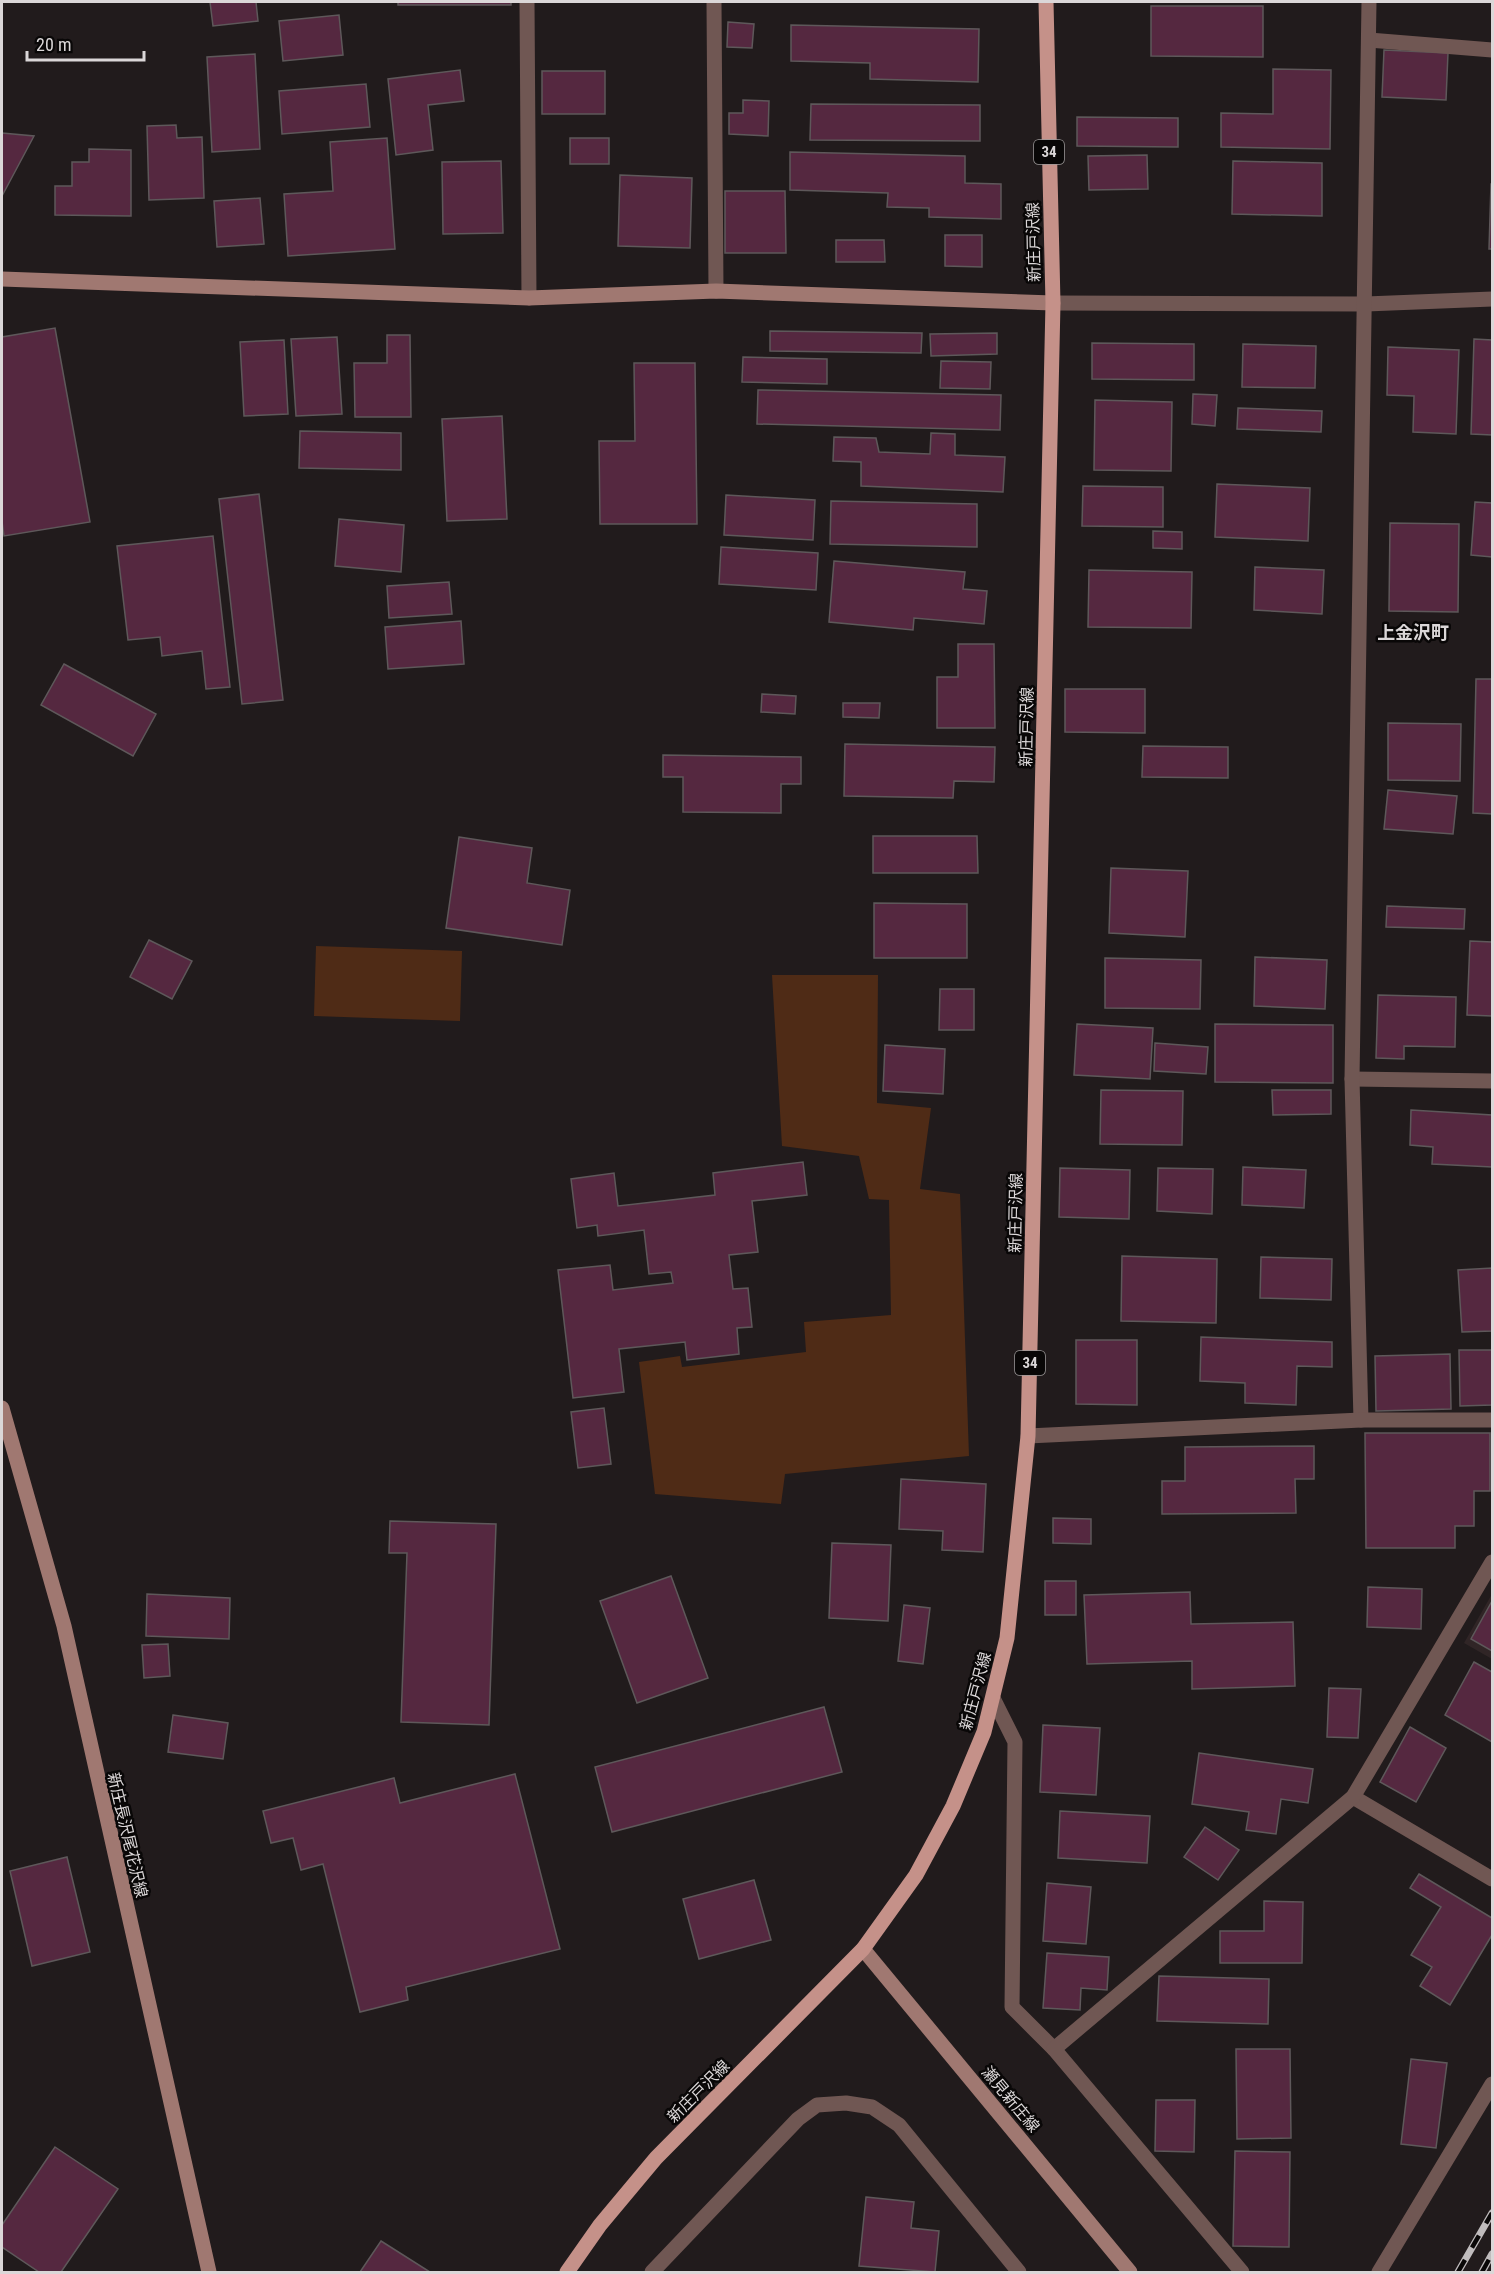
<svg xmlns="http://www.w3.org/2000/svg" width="1494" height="2274" font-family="'Roboto Condensed','Noto Sans JP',sans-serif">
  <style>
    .built { fill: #302526 }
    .green { fill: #4f2b16 }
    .building { fill: #552840; stroke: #5e585a; stroke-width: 1.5 }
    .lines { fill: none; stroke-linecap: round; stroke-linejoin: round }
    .lane { stroke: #705753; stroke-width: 15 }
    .street { stroke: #705753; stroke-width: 15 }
    .secondary { stroke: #a07871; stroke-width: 15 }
    .primary { stroke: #c59189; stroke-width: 15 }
    .rail-casing { stroke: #c0bcbd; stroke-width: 7 }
    .rail { stroke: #090707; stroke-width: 4.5; stroke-dasharray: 14; stroke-linecap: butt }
    .labels { text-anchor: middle; stroke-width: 5; stroke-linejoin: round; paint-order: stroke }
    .shield { fill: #090707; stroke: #9c9999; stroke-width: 1.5 }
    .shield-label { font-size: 15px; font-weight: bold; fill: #dbd7d8 }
    .street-label { font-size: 16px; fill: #dbd7d8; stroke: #090707 }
    .neighbourhood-label { font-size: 18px; font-weight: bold; fill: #dbd7d8; stroke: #090707 }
  </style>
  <rect width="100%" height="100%" fill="#211b1c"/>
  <polygon class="built" points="1492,1594 1492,1659 1464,1643"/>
  <g class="green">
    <polygon points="316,946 462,951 460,1021 314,1016"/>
    <polygon points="772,975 878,975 877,1103 931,1108 920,1189 960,1194 969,1456 785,1474 781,1504 655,1494 639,1362 680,1356 682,1367 806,1352 804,1322 891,1315 889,1200 869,1199 859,1156 782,1146"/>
  </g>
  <g class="building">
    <polygon points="210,2 256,2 258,21 213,26"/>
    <rect x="398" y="2" width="113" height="3"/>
    <polygon points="1151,6 1263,6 1263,57 1151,56"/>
    <polygon points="339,15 343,55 283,61 279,21"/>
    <polygon points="728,22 754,24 752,48 727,47"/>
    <polygon points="791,25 979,29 978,82 870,79 870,63 791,61"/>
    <polygon points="1384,50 1448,53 1446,100 1382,97"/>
    <polygon points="255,54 260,149 212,152 207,57"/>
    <polygon points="1273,69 1331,70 1330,149 1221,147 1221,113 1273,114"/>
    <polygon points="460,70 464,101 428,105 433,150 396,155 388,79"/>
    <rect x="542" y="71" width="63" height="43"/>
    <polygon points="366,84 370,127 282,134 279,91"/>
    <polygon points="743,100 769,101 768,136 729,134 729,113 743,113"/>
    <polygon points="811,104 980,105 980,141 810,140"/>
    <polygon points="1077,117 1178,118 1178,147 1077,146"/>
    <polygon points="176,125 177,138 202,137 204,198 149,200 147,126"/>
    <polygon points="2,133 34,136 2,196"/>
    <polygon points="387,138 395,249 288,256 284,194 333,191 330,142"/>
    <rect x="570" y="138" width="39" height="26"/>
    <polygon points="89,149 131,150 131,216 55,215 55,186 72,186 72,162 89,162"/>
    <polygon points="790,152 965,156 965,183 1001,184 1001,219 929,217 929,208 887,207 888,193 790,190"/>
    <polygon points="1147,155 1148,189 1089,190 1088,156"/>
    <polygon points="501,161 503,233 443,234 442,162"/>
    <polygon points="1233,161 1322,163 1322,216 1232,214"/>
    <polygon points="620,175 692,178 690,248 618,246"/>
    <polygon points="1491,184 1492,184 1492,249 1489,249"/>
    <polygon points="725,191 785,191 786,253 725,253"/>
    <polygon points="260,198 264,244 217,247 214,201"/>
    <polygon points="945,235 982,235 982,267 945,266"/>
    <polygon points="836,240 884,240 885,262 836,262"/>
    <polygon points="55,328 90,522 4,536 2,521 2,337"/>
    <polygon points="770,331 922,333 921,353 770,351"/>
    <polygon points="997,333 997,354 931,356 930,334"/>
    <polygon points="387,335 410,335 411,417 355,417 354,363 387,363"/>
    <polygon points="337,337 342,414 296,416 291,339"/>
    <polygon points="1474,339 1492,340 1492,435 1471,434"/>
    <polygon points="284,340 288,414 244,416 240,342"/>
    <polygon points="1092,343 1194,344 1194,380 1092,379"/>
    <polygon points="1243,344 1316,346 1315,388 1242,387"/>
    <polygon points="1388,347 1459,350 1456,434 1413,432 1414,396 1387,395"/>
    <polygon points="743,357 827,359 827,384 742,382"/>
    <polygon points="941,361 991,362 990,389 940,388"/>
    <polygon points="634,363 695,363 697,524 600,524 599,441 635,441"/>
    <polygon points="758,390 1001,395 1000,430 757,424"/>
    <polygon points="1193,394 1217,395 1215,426 1192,424"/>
    <polygon points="1095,400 1172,402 1171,471 1094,470"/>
    <polygon points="1238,408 1322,411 1321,432 1237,429"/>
    <polygon points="502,416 507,519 447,521 442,419"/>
    <polygon points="300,431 401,433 401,470 299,468"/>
    <polygon points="931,433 955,434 955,455 1005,457 1003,492 861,486 861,462 833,461 834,437 876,438 879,452 930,454"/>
    <polygon points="1217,484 1310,488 1308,541 1215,537"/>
    <polygon points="1083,486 1163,487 1163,527 1082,526"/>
    <polygon points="259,494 283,700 242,704 219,499"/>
    <polygon points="726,495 815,500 813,540 724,535"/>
    <polygon points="831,501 977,504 977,547 830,544"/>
    <polygon points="1475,502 1492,503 1492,557 1471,555"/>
    <polygon points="339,519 404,525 401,572 335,566"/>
    <polygon points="1390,523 1459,524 1458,612 1389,611"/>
    <polygon points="1153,531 1182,532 1182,549 1153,548"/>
    <polygon points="213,536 230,687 206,689 202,651 162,656 160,637 128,640 117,546"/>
    <polygon points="721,547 818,553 816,590 719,584"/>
    <polygon points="834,561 965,572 963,589 987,591 984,624 914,618 913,630 829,622"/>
    <polygon points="1255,567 1324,570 1322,614 1254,610"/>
    <polygon points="1089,570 1192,572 1191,628 1088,627"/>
    <polygon points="449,582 452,614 389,618 387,586"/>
    <polygon points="461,621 464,664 388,669 385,627"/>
    <polygon points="958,644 994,644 995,728 937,728 937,677 958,677"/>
    <polygon points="64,664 156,714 133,756 41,705"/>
    <polygon points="1476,679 1492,679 1492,814 1473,813"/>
    <polygon points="1065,689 1145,689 1145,733 1065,732"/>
    <polygon points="762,694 796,696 795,714 761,712"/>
    <polygon points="843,703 880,703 879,718 843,717"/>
    <polygon points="1388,723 1461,724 1460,781 1388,780"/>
    <polygon points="845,744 995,747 994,782 954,781 953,798 844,796"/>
    <polygon points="1143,746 1228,747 1228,778 1142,777"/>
    <polygon points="663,755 801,757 801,784 781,784 781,813 683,812 683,777 663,777"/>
    <polygon points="1388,790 1457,796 1453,834 1384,829"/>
    <polygon points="873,836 977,836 978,873 873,873"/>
    <polygon points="459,837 532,848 527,883 570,890 562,945 446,928"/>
    <polygon points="1111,868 1188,871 1185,937 1109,933"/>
    <polygon points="874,903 967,904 967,958 874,958"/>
    <polygon points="1387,906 1465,909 1464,929 1386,927"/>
    <polygon points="149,940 192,961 172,999 130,977"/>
    <polygon points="1470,941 1492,942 1492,1016 1467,1015"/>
    <polygon points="1255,957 1327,960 1325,1009 1254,1006"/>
    <polygon points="1105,958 1201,960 1200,1009 1105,1008"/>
    <polygon points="940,989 974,989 974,1030 939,1030"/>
    <polygon points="1378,995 1456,997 1455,1047 1404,1046 1404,1059 1376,1058"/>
    <polygon points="1077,1024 1153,1028 1150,1079 1074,1075"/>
    <polygon points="1215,1024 1333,1025 1333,1083 1215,1082"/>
    <polygon points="1155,1043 1208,1047 1206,1074 1154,1071"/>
    <polygon points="885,1045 945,1049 943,1094 883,1091"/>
    <polygon points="1101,1090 1183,1091 1182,1145 1100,1144"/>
    <polygon points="1272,1090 1331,1090 1331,1114 1273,1115"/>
    <polygon points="1411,1110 1492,1115 1492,1167 1432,1164 1433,1147 1410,1145"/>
    <polygon points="803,1162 807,1195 752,1201 758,1252 729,1255 733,1289 748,1288 752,1327 737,1328 739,1354 687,1360 685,1342 619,1349 624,1392 573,1398 558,1270 610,1265 613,1290 673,1283 671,1272 649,1274 644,1230 598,1236 597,1225 577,1228 571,1179 614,1173 618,1206 715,1195 713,1173"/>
    <polygon points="1243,1167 1306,1170 1304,1208 1242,1205"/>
    <polygon points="1060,1168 1130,1170 1129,1219 1059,1217"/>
    <polygon points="1158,1168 1213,1169 1212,1214 1157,1211"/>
    <polygon points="1122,1256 1217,1259 1216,1323 1121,1321"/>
    <polygon points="1261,1257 1332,1259 1331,1300 1260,1298"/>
    <polygon points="1492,1268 1492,1331 1462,1332 1458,1270"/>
    <polygon points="1201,1337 1332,1342 1332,1367 1297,1366 1296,1405 1245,1403 1245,1383 1200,1381"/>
    <polygon points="1076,1340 1137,1340 1137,1405 1076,1404"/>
    <polygon points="1459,1350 1492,1350 1492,1405 1460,1406"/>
    <polygon points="1450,1354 1451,1409 1376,1411 1375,1356"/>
    <polygon points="604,1408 611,1464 578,1468 571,1412"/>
    <polygon points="1365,1433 1490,1433 1490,1491 1474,1491 1474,1526 1455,1526 1455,1548 1366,1548"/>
    <polygon points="1314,1446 1314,1479 1295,1479 1296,1513 1162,1514 1162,1481 1185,1481 1185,1447"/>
    <polygon points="901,1479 986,1484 983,1552 942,1550 943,1531 899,1529"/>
    <polygon points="1053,1518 1091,1519 1091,1544 1053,1543"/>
    <polygon points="390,1521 496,1524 489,1725 401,1722 407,1553 389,1553"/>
    <polygon points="832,1543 891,1545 888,1621 829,1618"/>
    <polygon points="671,1576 708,1678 637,1703 600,1601"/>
    <rect x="1045" y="1581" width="31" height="34"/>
    <polygon points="1368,1587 1422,1589 1421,1629 1367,1627"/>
    <polygon points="1190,1592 1191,1624 1293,1622 1295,1686 1192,1689 1192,1661 1087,1664 1084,1595"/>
    <polygon points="147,1594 230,1598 229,1639 146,1636"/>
    <polygon points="1492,1601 1492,1651 1471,1639"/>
    <polygon points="904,1605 930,1608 923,1664 898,1661"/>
    <polygon points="168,1644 170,1676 144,1678 142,1645"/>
    <polygon points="1474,1662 1492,1672 1492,1742 1445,1715"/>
    <polygon points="1329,1688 1361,1689 1358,1738 1327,1737"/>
    <polygon points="824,1707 842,1772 612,1832 595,1767"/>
    <polygon points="173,1715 228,1723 223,1759 168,1752"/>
    <polygon points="1043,1725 1100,1728 1096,1795 1040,1792"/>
    <polygon points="1410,1727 1446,1748 1416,1802 1380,1782"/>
    <polygon points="1199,1753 1313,1769 1308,1803 1281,1799 1276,1834 1246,1830 1249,1812 1192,1804"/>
    <polygon points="515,1774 560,1949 406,1987 408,2000 360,2012 323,1864 301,1870 293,1838 271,1843 263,1811 394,1778 400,1803"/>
    <polygon points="1060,1811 1150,1816 1147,1863 1058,1858"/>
    <polygon points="1205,1827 1239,1850 1218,1880 1184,1857"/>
    <polygon points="67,1857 90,1952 32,1966 10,1871"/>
    <polygon points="1419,1874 1492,1918 1492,1935 1450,2005 1420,1986 1432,1967 1411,1955 1441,1907 1410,1888"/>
    <polygon points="754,1880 771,1940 699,1959 683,1899"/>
    <polygon points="1047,1883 1091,1887 1086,1944 1043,1941"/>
    <polygon points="1264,1901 1303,1902 1302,1963 1220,1963 1220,1931 1264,1931"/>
    <polygon points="1047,1953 1109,1957 1107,1990 1081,1988 1080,2010 1043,2008"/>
    <polygon points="1159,1976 1269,1979 1268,2024 1157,2021"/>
    <polygon points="1236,2049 1290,2049 1291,2138 1237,2139"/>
    <polygon points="1411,2059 1447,2063 1436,2148 1401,2144"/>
    <polygon points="1156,2100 1195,2100 1194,2152 1155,2151"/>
    <polygon points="55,2147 118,2189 61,2272 39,2272 2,2247 2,2225"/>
    <polygon points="1235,2151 1290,2152 1289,2247 1233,2246"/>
    <polygon points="866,2197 914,2202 911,2228 939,2231 935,2272 859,2266"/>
    <polygon points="381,2241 430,2272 360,2272"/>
  </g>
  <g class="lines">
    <g class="lane">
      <polyline points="1369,40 1492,50"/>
      <polyline points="1352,1079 1492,1081"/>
      <polyline points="993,1698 1015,1742 1012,2007 1054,2049"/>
      <polyline points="1353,1797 1492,1879"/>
    </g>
    <g class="street">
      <polyline points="527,2 529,298"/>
      <polyline points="714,2 716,291"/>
      <polyline points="1053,303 1366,304 1492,299"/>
      <polyline points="1361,1420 1352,1079 1369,2"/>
      <polyline points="1028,1436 1361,1420 1492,1420"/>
      <polyline points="652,2272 798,2119 817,2105 846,2103 872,2107 899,2125 1019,2272"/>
      <polyline points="1242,2272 1054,2049 1353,1797 1492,1562"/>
      <polyline points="1379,2272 1492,2084"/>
    </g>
    <g class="secondary">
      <polyline points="2,279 529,298 716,291 1053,303"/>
      <polyline points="2,1408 64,1626 209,2272"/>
      <polyline points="863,1949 1130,2272"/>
    </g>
    <polyline class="primary" points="567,2272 600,2225 656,2158 863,1949 916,1875 953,1806 984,1732 1007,1638 1028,1436 1053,303 1046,2"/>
    <defs>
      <g id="rail">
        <polyline points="1458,2272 1492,2213"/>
        <polyline points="1482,2272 1492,2254"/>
      </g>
    </defs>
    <use href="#rail" class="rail-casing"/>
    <use href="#rail" class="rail"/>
  </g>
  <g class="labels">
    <g class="shield">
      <rect x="1034" y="140" width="30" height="24" rx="4.5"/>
      <rect x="1015" y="1351" width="30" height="24" rx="4.5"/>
    </g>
    <g class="shield-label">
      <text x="1049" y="157">34</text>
      <text x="1030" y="1368">34</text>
    </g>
    <g class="street-label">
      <text transform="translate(1033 242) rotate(-91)" y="6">新庄戸沢線</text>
      <text transform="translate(1026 727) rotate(-89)" y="6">新庄戸沢線</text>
      <text transform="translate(1015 1213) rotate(-89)" y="6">新庄戸沢線</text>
      <text transform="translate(975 1691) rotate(-75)" y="6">新庄戸沢線</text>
      <text transform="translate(128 1835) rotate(77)" y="6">新庄長沢尾花沢線</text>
      <text transform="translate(698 2091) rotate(-45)" y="6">新庄戸沢線</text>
      <text transform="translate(1011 2099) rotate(50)" y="6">瀬見新庄線</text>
    </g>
    <g class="neighbourhood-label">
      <text x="1413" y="639">上金沢町</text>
    </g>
  </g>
  <rect width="1494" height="2274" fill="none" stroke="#dbd7d8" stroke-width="6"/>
  <path d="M27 51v9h117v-9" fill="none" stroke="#dbd7d8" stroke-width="3"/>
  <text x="36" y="51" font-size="18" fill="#dbd7d8" stroke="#090707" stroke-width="4.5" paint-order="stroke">20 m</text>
</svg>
